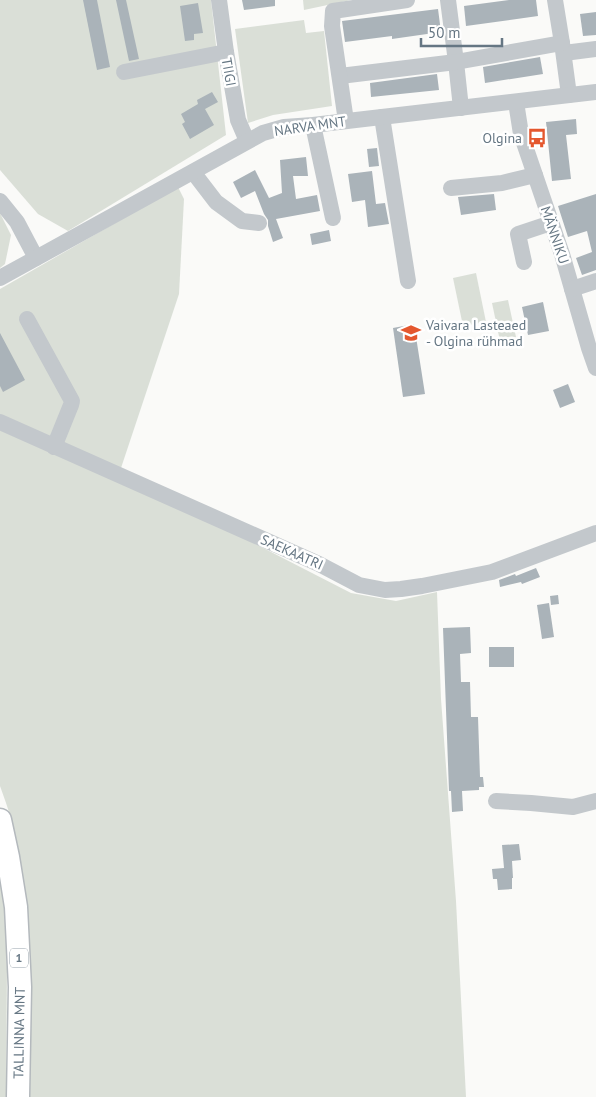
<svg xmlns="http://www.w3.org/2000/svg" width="596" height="1097" font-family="'PT Sans',sans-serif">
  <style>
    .green { fill: #dadfd7 }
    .building { fill: #aab3b9 }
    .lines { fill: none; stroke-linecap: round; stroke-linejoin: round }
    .highway-casing { stroke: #b4b9bd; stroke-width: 25 }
    .minor { stroke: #c3c8cc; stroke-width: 16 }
    .highway { stroke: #fff; stroke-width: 22 }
    .labels { text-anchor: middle; stroke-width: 5; stroke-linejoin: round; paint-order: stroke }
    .shield { fill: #fff; stroke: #939fa8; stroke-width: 1 }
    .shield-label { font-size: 12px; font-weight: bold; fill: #657683 }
    .street-label { font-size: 14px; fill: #657683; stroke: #fff }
    .poi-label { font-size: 14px; fill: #657683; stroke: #fff; text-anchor: end }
  </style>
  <rect width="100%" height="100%" fill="#fafaf8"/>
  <g class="green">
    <polygon points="0,0 211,0 226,135 68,231 38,214 0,170"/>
    <polygon points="303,0 351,0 304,10"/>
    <polygon points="304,20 306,33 324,31 332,106 273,115 248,123 235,29"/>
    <polygon points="178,187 184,199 179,294 120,471 0,417 0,289"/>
    <polygon points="0,213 11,235 5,264 0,268"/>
    <polygon points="476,273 486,322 463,326 453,278"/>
    <polygon points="508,300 516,337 500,341 492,303"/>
    <path d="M0,430L242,537L351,593L396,601L437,592L441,699L456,901L466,1097H29C30,1015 34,933 19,852C15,829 8,808 0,786Z"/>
    <polygon points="0,874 5,911 7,969 6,1097 0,1097"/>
  </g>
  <g class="building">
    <polygon points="83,0 97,0 110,67 97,70"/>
    <polygon points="116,0 126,0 139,59 129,61"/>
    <polygon points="242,0 275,0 275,6 244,10"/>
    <polygon points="509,0 536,0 538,16 466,26 464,6"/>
    <polygon points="198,3 203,33 194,34 194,40 185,41 180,6"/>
    <polygon points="438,9 441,32 392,39 392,36 345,42 342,21"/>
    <polygon points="596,12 596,35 583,36 580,14"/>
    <polygon points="540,57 543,74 485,83 483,67"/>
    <polygon points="437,74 439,90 371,97 370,83"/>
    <polygon points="212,92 218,102 205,109 214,125 190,139 182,124 185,122 181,114 198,104 197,100"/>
    <polygon points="576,119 577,134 566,135 571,179 552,181 546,122"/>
    <polygon points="377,148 379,166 369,167 367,149"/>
    <polygon points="306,157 308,176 293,176 296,199 317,195 320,211 276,219 283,238 273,242 268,226 268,220 264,214 255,191 241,198 233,182 255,170 269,198 282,193 280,160"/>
    <polygon points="372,171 376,204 385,203 389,224 368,227 365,200 352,202 348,174"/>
    <polygon points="494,194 496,210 461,215 458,197"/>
    <polygon points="596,194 596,270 582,275 576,258 592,252 587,231 568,237 558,206"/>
    <polygon points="329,230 331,241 312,245 310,234"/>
    <polygon points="543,302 549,331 528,335 522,307"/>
    <polygon points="414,324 425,394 403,397 393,328"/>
    <polygon points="0,333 25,380 3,392 0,386"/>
    <polygon points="568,384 575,402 560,408 553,390"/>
    <polygon points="536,568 540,577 522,584 521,582 500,587 499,580 515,574 516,576"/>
    <polygon points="558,595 559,604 551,605 550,596"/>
    <polygon points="549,603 554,637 542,639 537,605"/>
    <polygon points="470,627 471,653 460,654 461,682 470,682 471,717 478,717 480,777 483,777 484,787 479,787 479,790 462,791 463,811 452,812 451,791 449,791 443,628"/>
    <rect x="489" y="647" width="25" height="20"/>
    <polygon points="519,844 521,860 512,861 513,878 512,878 512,889 498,890 497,879 493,879 492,869 504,868 502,845"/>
  </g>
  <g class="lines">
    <defs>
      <polyline id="highway" points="0,820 8,857 16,907 20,987 18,1097"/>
    </defs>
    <use href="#highway" class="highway-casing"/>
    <g class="minor">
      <polyline points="219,0 226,52 238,120 247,141"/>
      <polyline points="448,0 456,62 461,108"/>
      <polyline points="555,0 562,43 569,95"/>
      <polyline points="564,53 596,49"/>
      <polyline points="124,72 226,52"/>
      <polyline points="340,76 456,62 562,43"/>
      <polyline points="516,102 521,134 562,254 589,348 596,368"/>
      <polyline points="382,117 408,281"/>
      <polyline points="346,121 332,26 333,11 407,0"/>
      <polyline points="313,125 333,218"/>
      <polyline points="193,172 216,202 242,221 259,223"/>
      <polyline points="451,188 502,183 535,175"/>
      <polyline points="0,201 17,222 36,258"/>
      <polyline points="524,262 518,234 551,223"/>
      <polyline points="0,278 263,133 284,127 313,125 596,92"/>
      <polyline points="572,289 596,281"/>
      <polyline points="27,319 72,401 71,405 54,447"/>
      <polyline points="0,422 319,564 359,585 385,590 401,589 422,586 492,572 596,533"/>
      <polyline points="496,801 531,803 573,807 596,801"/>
    </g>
    <use href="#highway" class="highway"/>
  </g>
  <defs>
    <symbol id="bus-bare" viewBox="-9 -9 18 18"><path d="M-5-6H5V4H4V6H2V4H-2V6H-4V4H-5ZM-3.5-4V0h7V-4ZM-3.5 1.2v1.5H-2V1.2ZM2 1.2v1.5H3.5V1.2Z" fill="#e4572e" stroke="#fff" stroke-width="2.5" paint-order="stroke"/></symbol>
    <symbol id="school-bare" viewBox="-9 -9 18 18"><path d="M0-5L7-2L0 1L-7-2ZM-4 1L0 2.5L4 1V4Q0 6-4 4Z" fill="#e4572e" stroke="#fff" stroke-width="2.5" paint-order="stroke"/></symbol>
  </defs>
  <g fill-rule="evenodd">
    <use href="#bus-bare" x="523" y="124" width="28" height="28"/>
    <use href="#school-bare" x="397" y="319" width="28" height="28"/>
  </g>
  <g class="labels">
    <rect class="shield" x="10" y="948.5" width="18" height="19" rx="4"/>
    <g class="shield-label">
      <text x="19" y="962">1</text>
    </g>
    <g class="street-label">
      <text transform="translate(229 72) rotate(80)" y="5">TIIGI</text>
      <text transform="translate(310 126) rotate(-8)" y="5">NARVA MNT</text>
      <text transform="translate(555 235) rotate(71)" y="5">MÄNNIKU</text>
      <text transform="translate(292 552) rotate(24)" y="5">SAEKAATRI</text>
      <text transform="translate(19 1033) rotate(-89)" y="5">TALLINNA MNT</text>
    </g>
    <g class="poi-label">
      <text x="522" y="143">Olgina</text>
      <text x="426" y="330" text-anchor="start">Vaivara Lasteaed<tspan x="426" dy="16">- Olgina rühmad</tspan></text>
    </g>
  </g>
  <path d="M421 38v8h81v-8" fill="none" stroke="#657683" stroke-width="2.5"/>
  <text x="428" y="38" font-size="15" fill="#657683" stroke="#ffffff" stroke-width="4" paint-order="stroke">50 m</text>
</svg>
